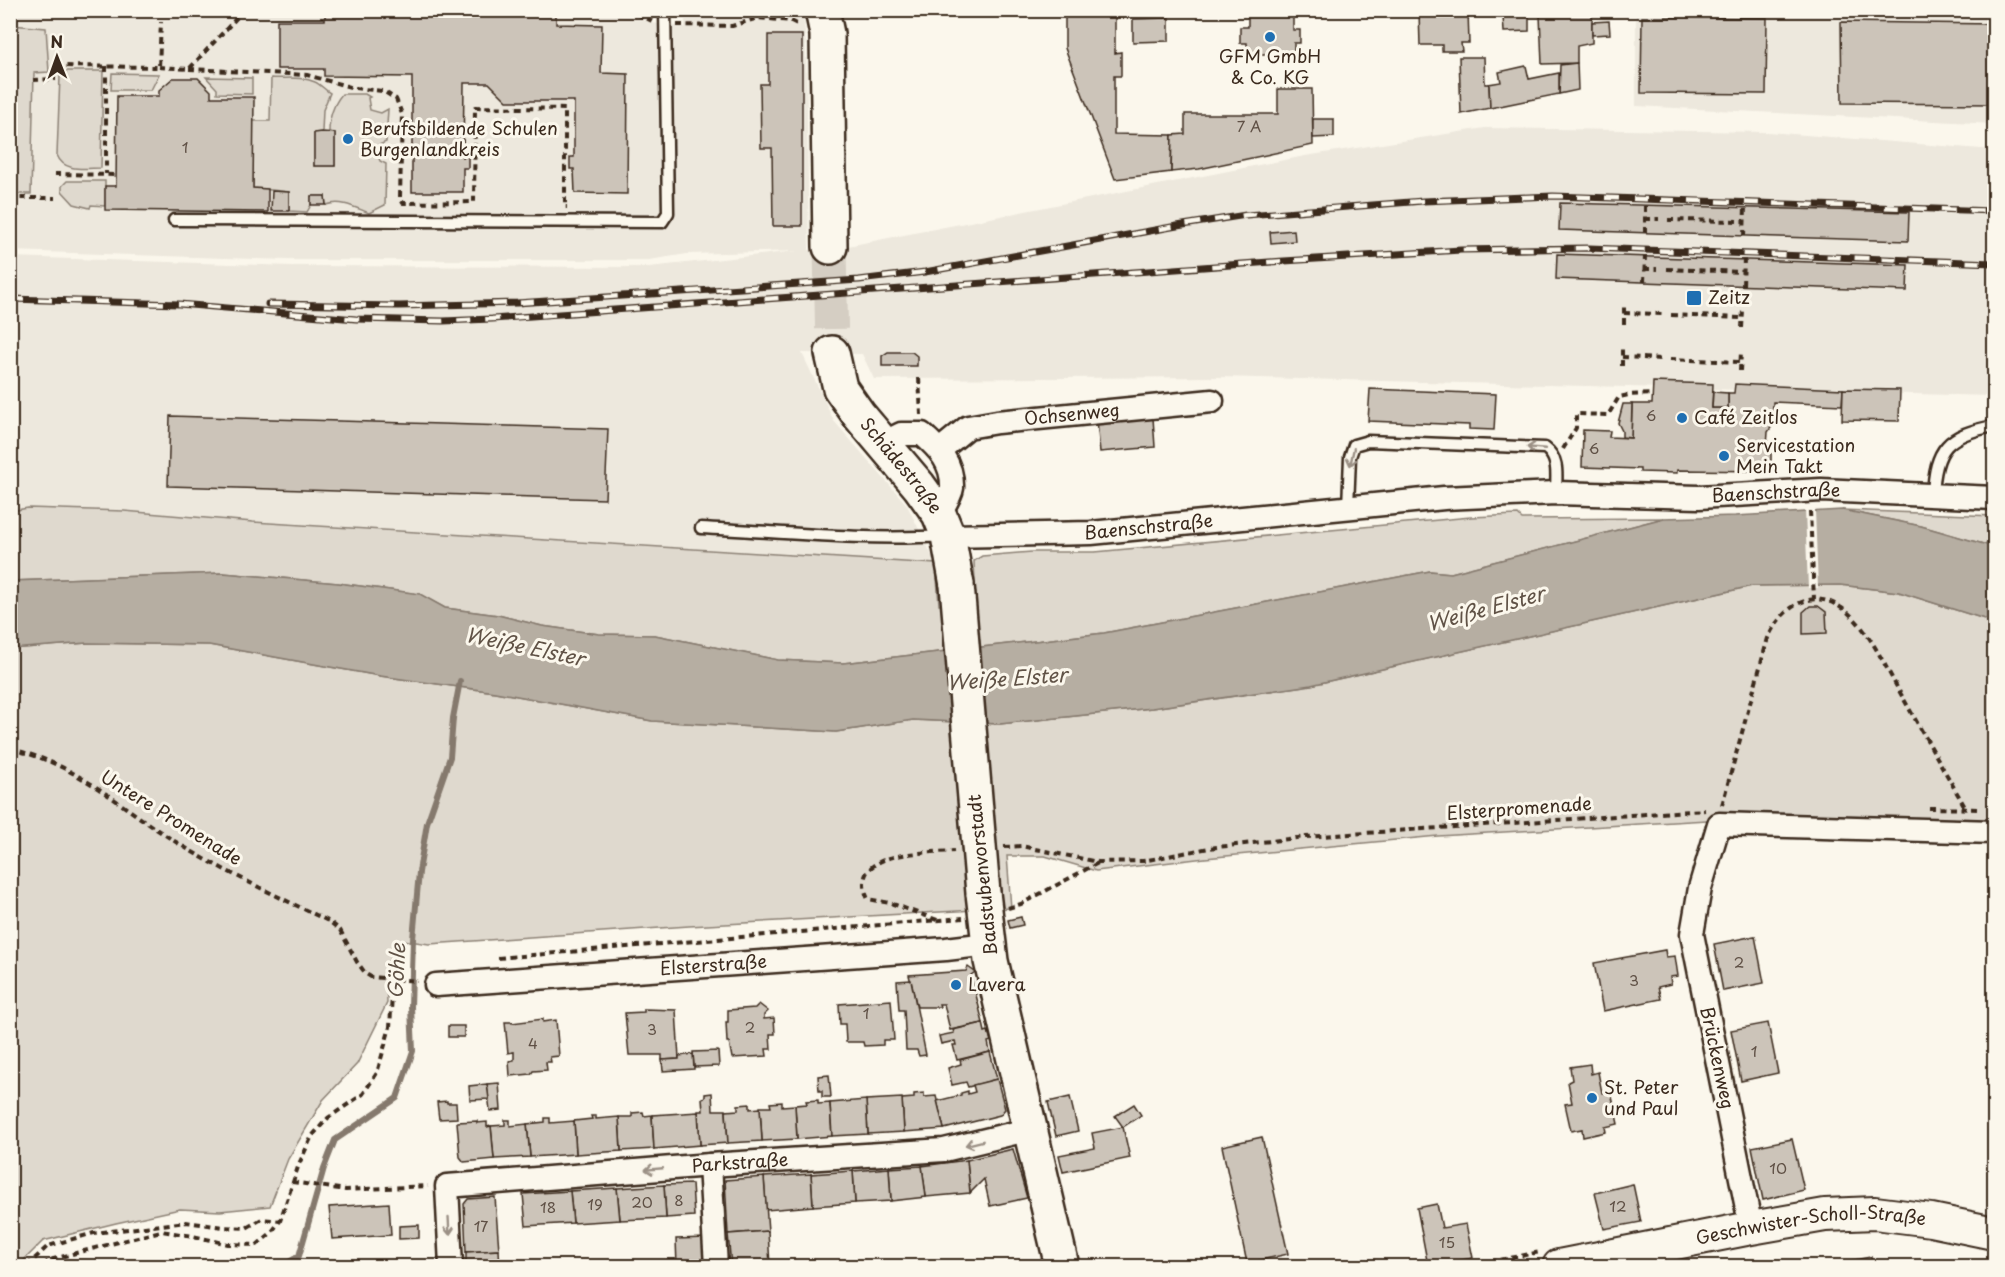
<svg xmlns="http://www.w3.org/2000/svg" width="2005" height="1277" font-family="'Playpen Sans',sans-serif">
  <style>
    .built { fill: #ede8dd }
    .green { fill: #dfd9ce; stroke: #8d8276; stroke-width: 1.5 }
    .water { fill: #b6aea2; stroke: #85796d; stroke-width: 1.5 }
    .pier { fill: #fbf7ec }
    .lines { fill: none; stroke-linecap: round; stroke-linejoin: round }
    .stream { stroke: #85796d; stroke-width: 6 }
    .building { fill: #ccc4b9; stroke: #3b2a1e; stroke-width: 1.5 }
    .primary-tunnel { stroke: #d5cec3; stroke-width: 33; stroke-dasharray: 33 16; stroke-linecap: butt }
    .lane-casing { stroke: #3b2a1e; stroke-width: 15 }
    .street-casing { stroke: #3b2a1e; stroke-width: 27 }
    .secondary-casing { stroke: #3b2a1e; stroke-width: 36 }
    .primary-casing { stroke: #3b2a1e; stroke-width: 38 }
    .path { stroke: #3b2a1e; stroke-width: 4; stroke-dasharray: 6 4.5; stroke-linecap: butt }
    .lane { stroke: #fbf7ec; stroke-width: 10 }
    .street { stroke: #fbf7ec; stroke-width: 22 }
    .secondary { stroke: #fbf7ec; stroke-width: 32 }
    .primary { stroke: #fbf7ec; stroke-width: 33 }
    .rail-casing { stroke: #3b2a1e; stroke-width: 7 }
    .rail { stroke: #fbf7ec; stroke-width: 4.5; stroke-dasharray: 14; stroke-linecap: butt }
    .primary-bridge-casing { stroke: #3b2a1e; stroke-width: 38; stroke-linecap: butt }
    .primary-bridge { stroke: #fbf7ec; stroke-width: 33 }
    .oneway { stroke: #9b9085 }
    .poi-dot { fill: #1f6fb2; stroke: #fbf7ec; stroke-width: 2 }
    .labels { text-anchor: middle; stroke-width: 6; stroke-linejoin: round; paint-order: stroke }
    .number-label { font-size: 15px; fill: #5f5045 }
    .poi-label { font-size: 18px; fill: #3b2a1e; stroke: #fbf7ec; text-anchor: start }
    .street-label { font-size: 18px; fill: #3b2a1e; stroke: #fbf7ec }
    .water-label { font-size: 20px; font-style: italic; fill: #605246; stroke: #fbf7ec }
  </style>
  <rect width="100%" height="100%" fill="#fbf7ec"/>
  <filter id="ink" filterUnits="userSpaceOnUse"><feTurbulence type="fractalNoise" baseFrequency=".0167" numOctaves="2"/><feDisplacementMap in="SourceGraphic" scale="12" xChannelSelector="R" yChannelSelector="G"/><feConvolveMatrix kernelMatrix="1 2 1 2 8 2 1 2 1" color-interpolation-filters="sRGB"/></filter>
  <g filter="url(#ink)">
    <g class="built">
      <polygon points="621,10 652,23 685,27 685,11 799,11 804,17 806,48 809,250 848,246 1305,156 1485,128 1767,132 1994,150 1994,396 1220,377 874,379 862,354 802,353 834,421 907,505 936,564 253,522 124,511 28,508 11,511 11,257 293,266 649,267 797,251 687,254 649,260 289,260 11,251 11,11"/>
      <polygon points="1636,11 1994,11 1994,124 1636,106"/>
    </g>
    <g class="green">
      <polygon points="11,25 46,28 49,72 34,73 31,194 11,194"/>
      <path d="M67,71H103L101,168C86,168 64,173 57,155L60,76Z"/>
      <polygon points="112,73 158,74 159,74 151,90 111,90"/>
      <polygon points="206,77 252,78 252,94 217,93 217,89"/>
      <path d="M271,78C285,79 302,76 315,82C320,84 325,90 330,93L323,110L322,132L314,133V166H335V133L329,132C329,119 333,105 342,94H365L370,97L368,98L370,110L381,113L388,109L386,142L379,145L376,150L380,161L386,164L385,205L369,213C354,207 342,200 326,205L325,196H311V205L307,212L289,211V192L253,188V121H270Z"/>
      <polygon points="67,181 105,181 105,206 91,205 90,208 74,204 62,191 62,186"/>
      <polygon points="28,508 124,511 253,522 936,564 939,605 976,602 974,561 982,556 1032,552 1095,552 1471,517 1518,515 1522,519 1664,518 1451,573 1430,571 1104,633 843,663 778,660 655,635 599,634 542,626 498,615 445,608 419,594 338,583 223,573 11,581 11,511"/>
      <polygon points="1842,510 1994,516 1994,547 1921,526"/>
      <polygon points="1840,585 1899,592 1994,622 1994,825 1835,817 1707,820 1438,836 1205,858 1096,871 1045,856 1007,856 1011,908 689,926 429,944 403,940 386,966 387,1003 357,1064 323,1100 288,1159 270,1206 220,1211 180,1209 116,1223 43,1241 18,1266 11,1266 11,649 87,643 209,645 380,676 495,692 652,721 836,732 913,720 1000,724 1152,708 1311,685 1752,586"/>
    </g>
    <polygon class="water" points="1842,510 1921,526 1994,547 1994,622 1899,592 1840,585 1752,586 1311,685 1152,708 1000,724 913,720 836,732 652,721 495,692 380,676 209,645 87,643 11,649 11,581 223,573 338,583 420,594 445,608 498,615 542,626 599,634 655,635 778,660 843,663 1104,633 1430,571 1451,573 1664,518 1735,516"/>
    <polygon class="pier" points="1805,510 1815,510 1818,588 1808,588"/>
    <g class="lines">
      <polyline class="stream" points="282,1266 299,1256 324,1168 335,1140 397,1098 413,1051 411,1007 413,939 419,872 427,823 450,757 453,718 460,681"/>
    </g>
    <g class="building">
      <polygon points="325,10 556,10 556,24 602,25 601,73 628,74 627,194 575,193 574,169 570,169 570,157 574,157 574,101 507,101 489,83 464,83 463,157 468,156 468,168 463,168 463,192 412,192 412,77 324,76 324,69 277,69 277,20 325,20"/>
      <polygon points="1419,11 1468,11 1469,43 1461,43 1462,51 1442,51 1442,45 1420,45"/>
      <polygon points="1592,14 1592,43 1577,46 1577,63 1542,64 1540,15"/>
      <polygon points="1065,16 1115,16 1115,53 1121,52 1121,76 1114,76 1114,134 1172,135 1171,172 1115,179 1065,48"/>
      <polygon points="1503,16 1529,16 1529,31 1504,32"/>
      <polygon points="1248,17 1293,17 1293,30 1300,30 1300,43 1294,43 1294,54 1247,54 1247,43 1240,43 1240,27 1248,27"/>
      <polygon points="1642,17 1767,18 1766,94 1641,93"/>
      <polygon points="1169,18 1169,41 1133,42 1133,19"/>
      <polygon points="1609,21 1610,34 1592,35 1592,22"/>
      <polygon points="1841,22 1994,24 1994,104 1842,103"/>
      <polygon points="768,35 802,35 802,226 773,226 772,148 761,148 760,84 768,84"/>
      <polygon points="1459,57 1484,57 1485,84 1489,84 1490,108 1461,114"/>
      <polygon points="1577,63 1578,90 1559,94 1560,65"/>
      <polygon points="1526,66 1529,79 1559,73 1559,94 1490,108 1489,84 1501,82 1499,72"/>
      <polygon points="173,78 198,78 211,91 211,97 254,97 253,188 268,189 268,212 105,210 105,186 116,186 117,96 159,96 159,90"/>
      <polygon points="1278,89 1312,89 1313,145 1199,169 1171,172 1172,135 1185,134 1185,114 1278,114"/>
      <polygon points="1313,119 1334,119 1334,137 1313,138"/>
      <polygon points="322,132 335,133 335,166 314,166 314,133"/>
      <polygon points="272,191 289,192 289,211 271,211"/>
      <polygon points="311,196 325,196 326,205 311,205"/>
      <polygon points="1560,203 1909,212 1908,241 1559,230"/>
      <polygon points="1294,230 1295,241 1271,243 1270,232"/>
      <polygon points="1557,254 1908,265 1907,291 1556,279"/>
      <polygon points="888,352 912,352 917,356 917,366 882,366 882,356"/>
      <polygon points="1653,382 1713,384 1712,408 1728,408 1728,393 1734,393 1735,384 1843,389 1842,405 1773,402 1772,426 1768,432 1767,447 1771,454 1771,468 1768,471 1677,470 1677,473 1640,472 1640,469 1582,467 1583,430 1610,431 1609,437 1631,438 1632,404 1652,404"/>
      <polygon points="1370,389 1496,394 1494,430 1469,429 1469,425 1368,421"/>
      <polygon points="1843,389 1900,390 1899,421 1842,420"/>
      <polygon points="1713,392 1728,393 1728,408 1712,408"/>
      <polygon points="1623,404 1632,404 1631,438 1622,437 1622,431 1618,423"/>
      <polygon points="170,416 608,429 605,499 168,486"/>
      <polygon points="1153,418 1155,447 1100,452 1097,421"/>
      <polygon points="1993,440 1994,440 1994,481 1990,480"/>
      <polygon points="1810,606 1818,606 1826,612 1827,633 1803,634 1803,612"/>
      <polygon points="1021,917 1023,925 1010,928 1008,920"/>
      <polygon points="1755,936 1764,983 1723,991 1714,944"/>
      <polygon points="1665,950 1666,957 1675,956 1678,976 1670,977 1671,984 1658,987 1661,999 1603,1011 1594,963"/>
      <polygon points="968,967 975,972 971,975 983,1023 950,1030 944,1004 939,1004 940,1007 917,1007 909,975 966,971"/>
      <polygon points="911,980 926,1055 919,1056 917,1050 906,1050 904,1010 899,1010 897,981"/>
      <polygon points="891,1000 894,1040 883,1040 883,1045 864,1046 863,1042 846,1042 845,1024 840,1024 839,1004"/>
      <polygon points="759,1004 768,1011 764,1015 764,1019 774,1018 775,1034 770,1034 771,1049 766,1049 767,1056 732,1058 729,1042 727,1042 726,1022 728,1022 728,1010 755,1008"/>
      <polygon points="644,1009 676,1010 679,1059 662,1060 662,1055 629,1055 625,1013 644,1012"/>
      <polygon points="543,1019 543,1022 556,1020 559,1056 550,1057 551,1062 546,1062 547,1070 533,1071 531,1074 510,1076 509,1061 514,1060 514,1052 508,1053 505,1022 512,1022 512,1023"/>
      <polygon points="983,1023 985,1032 988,1031 991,1041 988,1042 990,1052 957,1060 953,1045 956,1045 955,1041 941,1044 939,1036 954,1033 953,1030"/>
      <polygon points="1768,1023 1778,1073 1741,1081 1731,1030"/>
      <rect x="448" y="1026" width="16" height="11"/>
      <polygon points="718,1051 719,1066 694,1067 693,1052"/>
      <polygon points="990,1052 997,1079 968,1087 966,1082 952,1085 948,1068 961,1064 960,1060"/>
      <polygon points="693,1054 694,1069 663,1071 662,1060 679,1059 679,1056"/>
      <polygon points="1590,1064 1591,1074 1598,1072 1602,1093 1611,1092 1618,1124 1605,1127 1606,1132 1583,1137 1582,1129 1571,1131 1565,1104 1572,1103 1568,1082 1572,1080 1570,1067"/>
      <polygon points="829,1075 831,1097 822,1097 822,1091 819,1091 818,1076"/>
      <polygon points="997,1079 1005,1109 1000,1115 944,1129 937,1101 961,1095 961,1093 968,1091 968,1094 975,1092 973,1085"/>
      <polygon points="499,1083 501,1110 490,1111 487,1084"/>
      <polygon points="487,1084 489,1099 470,1100 469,1086"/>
      <polygon points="712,1093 713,1110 726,1110 728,1143 700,1145 698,1111 703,1111 702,1098 705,1097 705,1094"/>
      <polygon points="924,1093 924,1097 936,1096 944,1129 904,1132 902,1099 914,1098 914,1094"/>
      <polygon points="1070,1097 1078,1131 1056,1136 1048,1102"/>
      <polygon points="902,1098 904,1132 868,1134 866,1100"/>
      <polygon points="818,1100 818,1104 830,1103 832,1136 797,1139 795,1105 807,1104 806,1101"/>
      <polygon points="866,1100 868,1134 832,1136 830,1103"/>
      <polygon points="447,1101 447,1103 456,1103 457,1118 439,1119 437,1102"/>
      <polygon points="782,1102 782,1106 795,1105 797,1139 762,1141 760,1107 771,1107 770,1103"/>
      <polygon points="750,1104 750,1109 760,1108 762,1141 728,1143 726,1111 738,1110 738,1105"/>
      <polygon points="1134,1104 1141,1115 1123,1127 1115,1116"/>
      <polygon points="643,1112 644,1116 652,1115 654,1149 621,1151 619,1117 632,1117 632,1113"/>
      <polygon points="698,1112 700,1145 654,1149 652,1115"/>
      <polygon points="591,1116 596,1116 596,1119 619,1117 621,1151 576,1154 574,1121 592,1119"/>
      <polygon points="545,1118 550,1118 550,1123 574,1121 576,1154 530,1157 527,1124 545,1122"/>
      <polygon points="505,1120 510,1120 510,1126 527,1124 530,1157 494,1159 491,1126 505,1125"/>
      <polygon points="477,1121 477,1123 487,1122 487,1127 491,1126 494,1159 464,1162 460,1157 457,1122"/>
      <polygon points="1123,1127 1130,1158 1063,1172 1059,1155 1095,1148 1092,1133"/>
      <polygon points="1262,1137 1288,1254 1247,1263 1222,1146"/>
      <polygon points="1792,1139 1804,1190 1763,1200 1752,1147"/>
      <polygon points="1013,1149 1027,1198 990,1206 984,1179 970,1193 967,1160"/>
      <polygon points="967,1160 970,1193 926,1197 922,1166"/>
      <polygon points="922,1166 926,1197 891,1201 889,1168"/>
      <polygon points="889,1168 891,1201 855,1203 853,1171"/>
      <polygon points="853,1171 855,1203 813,1206 811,1174"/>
      <polygon points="811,1174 813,1206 766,1210 764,1177"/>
      <polygon points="764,1177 768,1231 728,1234 725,1180"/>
      <polygon points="692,1184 694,1216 666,1218 664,1185"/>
      <polygon points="1633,1184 1641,1222 1604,1229 1595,1193"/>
      <polygon points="664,1185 666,1218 620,1220 617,1188"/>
      <polygon points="617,1188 620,1220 573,1223 570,1191"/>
      <polygon points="570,1191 573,1223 526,1226 523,1194"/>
      <polygon points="495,1197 499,1250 466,1252 464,1204 468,1199"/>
      <polygon points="389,1203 391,1235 332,1239 329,1207"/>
      <polygon points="1437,1204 1442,1228 1466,1224 1473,1258 1428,1266 1417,1208"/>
      <polygon points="419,1225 419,1238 399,1239 399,1226"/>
      <polygon points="768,1231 770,1266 731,1266 728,1234"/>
      <polygon points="706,1238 708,1266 677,1266 676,1239"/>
      <polygon points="499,1250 500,1266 466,1266 466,1252"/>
      <polygon points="1871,1257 1872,1266 1829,1266 1828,1265"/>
    </g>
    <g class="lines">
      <polyline class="primary-tunnel" points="830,247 832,353"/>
      <defs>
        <g id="lane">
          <polyline points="174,220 662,222 668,213 665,10"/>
          <path d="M1933,495C1935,448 1947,435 1994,426"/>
          <path d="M1348,507L1350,457L1354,445L1368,441L1545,448C1560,459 1556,476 1556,493"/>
          <path d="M701,528C782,532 863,541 944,536"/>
        </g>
        <g id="street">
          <path d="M883,443L901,434H922C939,449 953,463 952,488C951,496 943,507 939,514"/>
          <path id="s1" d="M940,450L968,427L997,422L1212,401"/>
          <path id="s2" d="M948,536L1091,533L1444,498L1556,493L1699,497L1821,490L1994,498"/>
          <path id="s3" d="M436,985L946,949L988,944"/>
          <polyline points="710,1165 716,1266"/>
          <polyline points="1751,1228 1692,934 1700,888 1719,824 1994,832"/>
          <path id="s4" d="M451,1266L447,1186L710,1165L944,1150L1031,1129"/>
        </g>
        <g id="secondary">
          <path id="s5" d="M1559,1266L1751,1228L1825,1215L1875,1213L1931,1220L1994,1233"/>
        </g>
        <g id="primary">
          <polyline points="822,10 827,34 830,247"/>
          <path id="s6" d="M832,353L840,388L859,415L919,486L939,514L948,536L957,585"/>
          <polyline points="983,893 991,961 1062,1266"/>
        </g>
      </defs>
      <use href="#lane" class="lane-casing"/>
      <use href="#street" class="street-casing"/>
      <use href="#secondary" class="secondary-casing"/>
      <use href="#primary" class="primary-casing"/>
      <g class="path">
        <polyline points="628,10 652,21"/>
        <polyline points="677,25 732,26 758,18 791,21 799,25"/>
        <polyline points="56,66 159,67 161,22"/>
        <polyline points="106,66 106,174"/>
        <polyline points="159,67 189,69 244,10"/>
        <polyline points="189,69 307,75 354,88 383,91 396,99 402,114 400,197 403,203 474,202 475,107 565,109 565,207 567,207"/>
        <polyline points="33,80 56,79"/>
        <polyline points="55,174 116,175"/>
        <polyline points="10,198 55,198"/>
        <polyline points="1645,219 1659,219"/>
        <polyline points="1668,220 1744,221"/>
        <polyline points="1645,233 1645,205"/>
        <polyline points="1744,236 1745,207"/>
        <polyline points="1644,269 1657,269"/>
        <polyline points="1667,269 1744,272"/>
        <polyline points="1644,282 1645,256"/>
        <polyline points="1743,285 1744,259"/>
        <polyline points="1624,313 1664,314"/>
        <polyline points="1671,315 1742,318"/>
        <polyline points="1624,324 1624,305"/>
        <polyline points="1742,328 1743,310"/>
        <polyline points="1622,357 1661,359"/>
        <polyline points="1670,359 1741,362"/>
        <polyline points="1622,366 1622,347"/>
        <polyline points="1740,371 1741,352"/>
        <polyline points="919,378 921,415"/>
        <polyline points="1563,449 1576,428 1576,414 1608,415 1619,397 1629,395 1652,394"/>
        <polyline points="1810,511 1814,599"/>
        <path d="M10,749C77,763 121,808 176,842C226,873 278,896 330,922L340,930L357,962L366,974L371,977L393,979"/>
        <path d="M1722,805L1768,638C1781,609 1809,587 1840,607C1867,623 1886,669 1902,696C1923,733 1944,770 1965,807"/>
        <polyline points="1929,808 1981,809"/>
        <polyline points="1004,847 1021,846 1098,862 1143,861 1209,848 1306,837 1705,810"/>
        <polyline points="1008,908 1021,904 1098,863"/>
        <path d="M937,920L890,903L868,899C845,850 926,853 954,851"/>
        <polyline points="498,958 963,918"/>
        <polyline points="292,1182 346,1190 428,1186"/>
        <polyline points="27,1266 48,1246 94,1233 186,1222 223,1227 246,1228 262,1219 280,1221"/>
        <polyline points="44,1266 49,1260 161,1231 193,1236 228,1244 257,1245 271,1233 280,1221 299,1164 312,1136 328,1118 363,1094 377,1073 390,1027 393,979 417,981"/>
        <polyline points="1470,1266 1540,1252"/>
      </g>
      <use href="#lane" class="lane"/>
      <use href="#street" class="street"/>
      <use href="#secondary" class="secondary"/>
      <use href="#primary" class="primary"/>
      <defs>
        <g id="rail">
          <polyline points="10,299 179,304 356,319 443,321 492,319 1284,261 1461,250 1589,248 1994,263"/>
          <polyline points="268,304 399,306 517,303 859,280 925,272 1177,226 1246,215 1423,201 1553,196 1994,211"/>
        </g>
      </defs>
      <use href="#rail" class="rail-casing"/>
      <use href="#rail" class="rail"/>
      <defs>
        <polyline id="primary-bridge" points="957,585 983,893"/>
      </defs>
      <use href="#primary-bridge" class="primary-bridge-casing"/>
      <use href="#primary-bridge" class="primary-bridge"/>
    </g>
    <defs><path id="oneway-shaft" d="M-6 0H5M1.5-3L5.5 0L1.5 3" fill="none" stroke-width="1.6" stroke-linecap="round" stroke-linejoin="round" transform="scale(1.5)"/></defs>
    <g class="oneway">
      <use href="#oneway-shaft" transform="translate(1536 448) rotate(-175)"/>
      <use href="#oneway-shaft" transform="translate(1352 457) rotate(102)"/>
      <use href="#oneway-shaft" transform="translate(974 1143) rotate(166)"/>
      <use href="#oneway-shaft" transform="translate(654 1169) rotate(175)"/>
      <use href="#oneway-shaft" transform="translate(449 1226) rotate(87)"/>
    </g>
  </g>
  <g class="poi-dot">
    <circle cx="1270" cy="37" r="6"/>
    <circle cx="348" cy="139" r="6"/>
    <rect x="1686" y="290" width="16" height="16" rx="3"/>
    <circle cx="1682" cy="418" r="6"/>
    <circle cx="1724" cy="456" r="6"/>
    <circle cx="956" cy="985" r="6"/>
    <circle cx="1592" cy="1098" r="6"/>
  </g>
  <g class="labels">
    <g class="number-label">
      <text x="1249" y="132">7 A</text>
      <text x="185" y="153">1</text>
      <text x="1651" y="421">6</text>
      <text x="1594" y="454">6</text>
      <text x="1739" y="968">2</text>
      <text x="1634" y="986">3</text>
      <text x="866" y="1019">1</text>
      <text x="750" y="1033">2</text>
      <text x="652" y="1035">3</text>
      <text x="533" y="1049">4</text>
      <text x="1754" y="1057">1</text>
      <text x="1778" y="1174">10</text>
      <text x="679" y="1206">8</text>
      <text x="642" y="1208">20</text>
      <text x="595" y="1210">19</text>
      <text x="1618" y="1212">12</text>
      <text x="548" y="1213">18</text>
      <text x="481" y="1232">17</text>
      <text x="1447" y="1248">15</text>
    </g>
    <g class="poi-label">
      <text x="1270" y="63" text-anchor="middle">GFM GmbH<tspan x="1270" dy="21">&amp; Co. KG</tspan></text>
      <text x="360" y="135">Berufsbildende Schulen<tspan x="360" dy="21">Burgenlandkreis</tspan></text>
      <text x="1708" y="304">Zeitz</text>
      <text x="1694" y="424">Café Zeitlos</text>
      <text x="1736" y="452">Servicestation<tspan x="1736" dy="21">Mein Takt</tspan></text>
      <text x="968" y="991">Lavera</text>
      <text x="1604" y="1094">St. Peter<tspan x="1604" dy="21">und Paul</tspan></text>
    </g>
    <g class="street-label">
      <text dy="6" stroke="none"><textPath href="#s1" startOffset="141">Ochsenweg</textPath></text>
      <text dy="6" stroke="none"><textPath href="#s6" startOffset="135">Schädestraße</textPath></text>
      <text dy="6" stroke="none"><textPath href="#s2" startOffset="830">Baenschstraße</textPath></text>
      <text dy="6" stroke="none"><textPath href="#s2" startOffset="201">Baenschstraße</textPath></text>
      <text transform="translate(1519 809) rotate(-4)" y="6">Elsterpromenade</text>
      <text transform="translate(171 818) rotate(32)" y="6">Untere Promenade</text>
      <text transform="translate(983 875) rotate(-96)" y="6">Badstubenvorstadt</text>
      <text dy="6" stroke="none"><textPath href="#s3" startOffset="278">Elsterstraße</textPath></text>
      <text transform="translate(1717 1058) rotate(78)" y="6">Brückenweg</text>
      <text dy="6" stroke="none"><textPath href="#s4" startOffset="374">Parkstraße</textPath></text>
      <text dy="6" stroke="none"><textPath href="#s5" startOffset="256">Geschwister-Scholl-Straße</textPath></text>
    </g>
    <g class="water-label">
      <text transform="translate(1486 609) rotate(-15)" y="7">Weiße Elster</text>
      <text transform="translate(525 647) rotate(12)" y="7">Weiße Elster</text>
      <text transform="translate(1007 679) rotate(-4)" y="7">Weiße Elster</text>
      <text transform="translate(397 971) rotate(-87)" y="7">Göhle</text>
    </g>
  </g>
  <rect width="2005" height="1277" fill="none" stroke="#fbf7ec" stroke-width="36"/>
  <rect x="18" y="18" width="1969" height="1241" fill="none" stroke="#3b2a1e" stroke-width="2" filter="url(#ink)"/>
  <g transform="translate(57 57) rotate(359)" stroke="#fbf7ec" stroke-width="4.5" paint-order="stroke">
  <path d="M0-4.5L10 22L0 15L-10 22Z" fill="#3b2a1e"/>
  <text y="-9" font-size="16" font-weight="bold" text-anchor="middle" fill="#3b2a1e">N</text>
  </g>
</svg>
